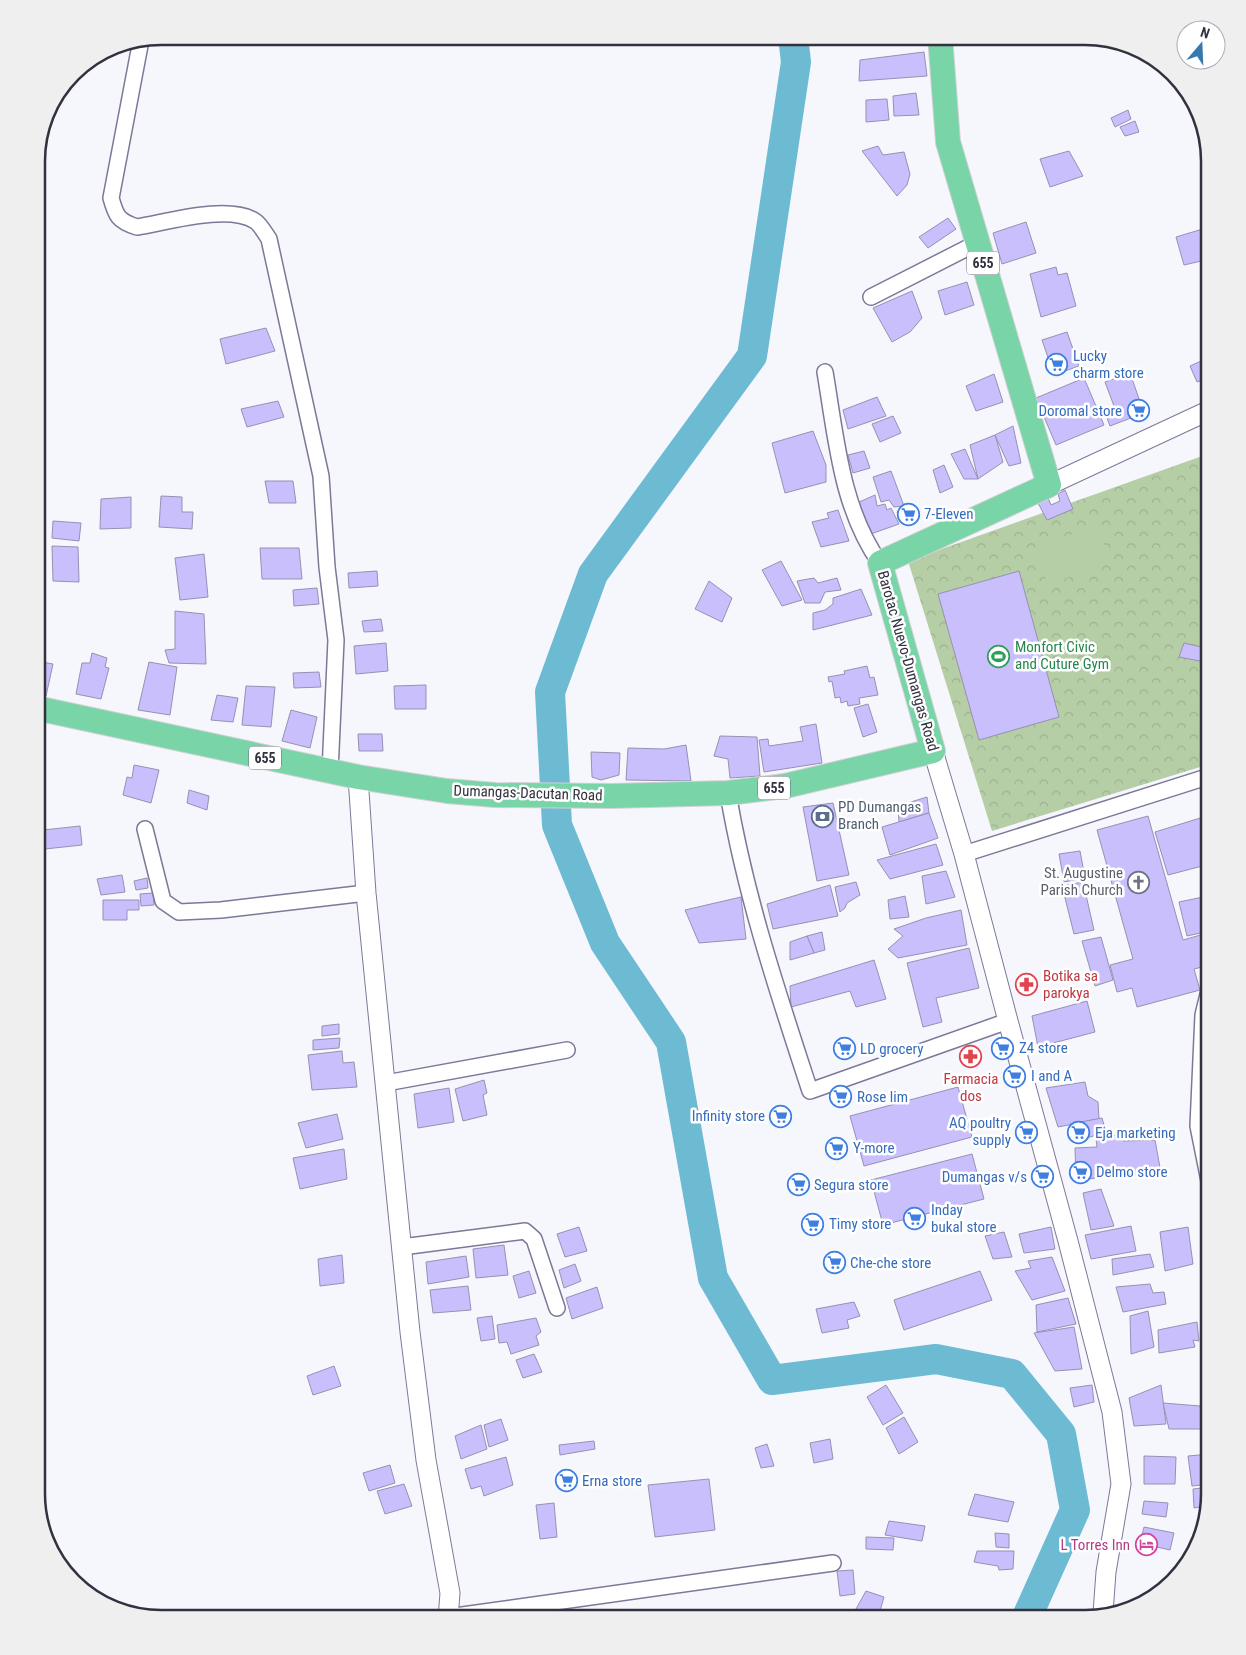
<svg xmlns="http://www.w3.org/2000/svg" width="1246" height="1655" font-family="'Roboto Condensed',sans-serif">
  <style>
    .park { fill: url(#park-crowns) }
    .pitch { fill: #b6cea6 }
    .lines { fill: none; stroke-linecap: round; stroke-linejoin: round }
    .river { stroke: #6cbbd3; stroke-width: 30 }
    .building { fill: #c9bffd; stroke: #9691b2 }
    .minor-casing { stroke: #7d7898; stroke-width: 18 }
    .tertiary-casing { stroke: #7d7898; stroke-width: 21 }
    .primary-casing { stroke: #d2d2d5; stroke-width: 26 }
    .minor { stroke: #fff; stroke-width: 15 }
    .tertiary { stroke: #fff; stroke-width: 19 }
    .primary { stroke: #79d4a7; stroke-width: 24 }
    .labels { text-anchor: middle; stroke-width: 5; stroke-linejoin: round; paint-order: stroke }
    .shield { fill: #fff; stroke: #706f79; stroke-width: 1 }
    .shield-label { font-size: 14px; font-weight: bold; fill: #33313f }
    .shop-label { font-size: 15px; fill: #366cbe; stroke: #fff; text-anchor: start }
    .leisure-label { font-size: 15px; fill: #27864d; stroke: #fff; text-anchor: start }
    .street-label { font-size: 15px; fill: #33313f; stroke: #fff }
    .service-label { font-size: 15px; fill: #4e5e75; stroke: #fff; text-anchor: start }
    .worship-label { font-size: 15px; fill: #5b616d; stroke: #fff; text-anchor: end }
    .health-label { font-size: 15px; fill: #be3a42; stroke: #fff; text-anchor: start }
    .hotel-label { font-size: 15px; fill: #b23c85; stroke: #fff; text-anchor: end }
    .rim { fill: none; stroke: #33313f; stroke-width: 2.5 }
  </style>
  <defs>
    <pattern id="park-crowns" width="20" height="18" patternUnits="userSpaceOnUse" patternTransform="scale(1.25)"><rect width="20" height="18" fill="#b6cea6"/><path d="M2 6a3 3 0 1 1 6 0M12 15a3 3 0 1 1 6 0" fill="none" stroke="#9db190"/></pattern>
  </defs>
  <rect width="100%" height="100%" fill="#f6f6fd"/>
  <polygon class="park" points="1205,455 1210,470 1210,764 992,831 908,561"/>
  <polygon class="pitch" points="1097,525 1111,562 1048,585 1034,548"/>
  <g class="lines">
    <polyline class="river" points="793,36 796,62 752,356 593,574 550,692 557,825 605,943 671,1042 713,1278 772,1380 936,1359 1012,1374 1061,1434 1075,1510 1026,1619"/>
  </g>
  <g class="building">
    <polygon points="924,52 927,76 859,81 860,60"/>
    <polygon points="916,93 919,115 894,116 893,96"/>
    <polygon points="887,99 889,120 866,122 866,100"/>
    <polygon points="1128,110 1131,119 1115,127 1111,118"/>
    <polygon points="1135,121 1139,132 1125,136 1120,127"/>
    <polygon points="878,146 883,155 904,152 910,174 907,185 897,196 862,151"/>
    <polygon points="1069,151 1083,176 1050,187 1040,159"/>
    <polygon points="948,218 956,229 928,248 919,237"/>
    <polygon points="1026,222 1036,253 1002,264 993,233"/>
    <polygon points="1206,228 1210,237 1210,259 1184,265 1176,237"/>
    <polygon points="1056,267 1058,275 1067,273 1076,306 1041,317 1030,274"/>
    <polygon points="967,282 974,305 945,315 938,291"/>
    <polygon points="912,291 922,318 910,332 892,342 873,308"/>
    <polygon points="266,328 275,351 226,364 220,339"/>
    <polygon points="1067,332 1079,366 1054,375 1042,340"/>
    <polygon points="1208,358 1210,363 1210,377 1197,382 1190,366"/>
    <polygon points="1130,373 1144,413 1110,426 1107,418 1117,414 1105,382"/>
    <polygon points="994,374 1003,402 976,411 966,386"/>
    <polygon points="1084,378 1104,425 1056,445 1036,398"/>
    <polygon points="877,397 886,416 848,429 843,410"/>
    <polygon points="278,401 284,417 247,427 241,409"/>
    <polygon points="893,416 901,433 880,442 872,424"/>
    <polygon points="1013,426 1021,463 1009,466 995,435"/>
    <polygon points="813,431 826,465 826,482 785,493 772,443"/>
    <polygon points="995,435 1003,462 978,479 970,445"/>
    <polygon points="965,449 978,479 964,479 951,454"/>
    <polygon points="864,451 870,468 853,473 848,455"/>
    <polygon points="944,465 953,487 940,493 933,470"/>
    <polygon points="891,471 904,506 894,507 889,500 881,502 873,477"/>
    <polygon points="265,481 293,481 296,503 269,503"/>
    <polygon points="1065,490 1073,509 1047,520 1038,503 1048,498 1051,505 1060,501 1058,494"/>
    <polygon points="875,495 877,506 885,504 887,510 891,508 899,524 868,535 857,503"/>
    <polygon points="161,496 182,497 182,512 193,512 192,529 159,527"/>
    <polygon points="131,497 131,528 100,529 101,499"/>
    <polygon points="905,509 909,519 901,521 897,512"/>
    <polygon points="838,510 849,541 821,547 812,522 829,518 827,513"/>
    <polygon points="53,521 81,523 79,541 52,538"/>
    <polygon points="52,546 78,547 79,582 53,581"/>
    <polygon points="260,548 299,548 302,579 262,579"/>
    <polygon points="204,554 208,597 180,600 175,558"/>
    <polygon points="781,561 802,600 782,606 762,570"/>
    <polygon points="377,571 378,586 349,588 348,573"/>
    <polygon points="1019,571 1059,717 979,740 938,594"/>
    <polygon points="814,578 818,583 837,578 841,590 825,592 820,603 805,603 797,581"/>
    <polygon points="709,581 732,598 722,622 695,609"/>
    <polygon points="317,588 319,604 294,606 293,590"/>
    <polygon points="861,589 872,615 813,630 813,613 825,610 833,604 833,598"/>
    <polygon points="175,611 204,614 206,664 169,663 165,650 175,649"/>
    <polygon points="381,619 383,631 364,632 362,621"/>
    <polygon points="386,643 388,671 356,674 354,646"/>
    <polygon points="1184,643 1210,649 1210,663 1179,657"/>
    <polygon points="92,653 107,658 105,667 109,668 101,699 76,694 82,663 90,663"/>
    <polygon points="36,661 53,664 46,696 36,694"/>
    <polygon points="149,662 177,667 170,715 138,710"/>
    <polygon points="867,666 870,678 874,677 878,695 859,698 860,704 848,706 847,701 841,703 840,697 835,698 832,681 829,682 828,677 845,674 844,671"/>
    <polygon points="319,672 321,687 294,688 293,673"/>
    <polygon points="426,685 426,709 395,709 394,686"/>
    <polygon points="246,686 275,687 271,727 242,725"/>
    <polygon points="217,695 238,698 233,722 211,720"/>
    <polygon points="868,704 877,732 863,737 854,708"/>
    <polygon points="291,710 317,717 310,748 282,741"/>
    <polygon points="816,724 822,763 764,772 759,740 768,739 769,746 803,741 800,727"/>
    <polygon points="358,734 382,734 383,751 359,751"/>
    <polygon points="720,736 757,737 760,776 730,778 728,759 714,756"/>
    <polygon points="686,745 691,781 626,780 628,748 664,749"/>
    <polygon points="591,752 620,753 619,775 601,780 592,777"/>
    <polygon points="134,765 159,770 151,803 123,795 127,777 132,778"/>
    <polygon points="189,790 209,796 207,810 187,803"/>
    <polygon points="927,797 929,813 899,822 898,806"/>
    <polygon points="833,803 849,875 817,881 803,807"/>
    <polygon points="929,813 938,838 890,855 882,827"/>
    <polygon points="1210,815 1210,864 1168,875 1155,832"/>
    <polygon points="1148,816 1183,940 1204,934 1210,954 1210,965 1194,969 1200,990 1137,1007 1132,988 1117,992 1110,965 1133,959 1097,830"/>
    <polygon points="80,826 82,845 45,849 43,830"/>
    <polygon points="36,834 42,837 43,850 36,850"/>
    <polygon points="936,844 943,865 890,879 877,860"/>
    <polygon points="1080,851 1085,878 1064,882 1059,854"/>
    <polygon points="946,871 955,897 926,904 922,876"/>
    <polygon points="122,875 125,892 101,895 97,879"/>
    <polygon points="147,878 148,888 136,890 134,881"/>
    <polygon points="856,882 860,895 847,903 845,908 840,912 835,887"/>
    <polygon points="1083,882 1094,930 1074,934 1062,886"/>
    <polygon points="830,885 838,916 773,929 767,904"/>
    <polygon points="153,893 154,905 141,906 140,894"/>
    <polygon points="905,896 909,917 890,919 888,900"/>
    <polygon points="741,897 746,939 699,943 685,910"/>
    <polygon points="1203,897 1210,931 1187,936 1179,902"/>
    <polygon points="103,900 139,900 139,910 127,910 127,920 103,920"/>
    <polygon points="961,910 967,945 898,958 888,949 903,936 894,929 926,918"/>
    <polygon points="822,932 825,950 814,953 807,936"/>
    <polygon points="807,936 814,953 790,960 790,942"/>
    <polygon points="1101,937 1113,980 1095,986 1082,941"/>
    <polygon points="969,948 979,988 936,998 942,1022 923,1027 907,963"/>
    <polygon points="874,960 886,999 856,1007 850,991 791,1007 790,986"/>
    <polygon points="1087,1001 1095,1032 1038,1047 1032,1016"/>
    <polygon points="339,1024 339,1034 322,1036 322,1026"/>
    <polygon points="340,1038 339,1048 313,1050 313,1040"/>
    <polygon points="342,1051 343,1063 354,1062 357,1087 312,1090 308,1055"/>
    <polygon points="484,1080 487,1093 483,1095 487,1115 463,1121 455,1089"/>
    <polygon points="1085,1082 1088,1096 1098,1102 1099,1119 1058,1127 1046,1088"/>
    <polygon points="958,1087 972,1137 864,1166 850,1116"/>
    <polygon points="449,1088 454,1122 418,1128 414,1094"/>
    <polygon points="337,1114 343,1139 306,1148 298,1123"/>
    <polygon points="1102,1118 1106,1132 1074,1142 1070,1124"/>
    <polygon points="1122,1134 1123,1141 1155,1140 1161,1173 1102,1177 1076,1181 1075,1148 1097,1147 1096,1139"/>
    <polygon points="344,1149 347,1179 300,1189 293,1158"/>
    <polygon points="972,1154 984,1199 883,1225 871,1180"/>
    <polygon points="1101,1189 1114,1226 1091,1230 1083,1193"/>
    <polygon points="1131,1226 1136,1251 1091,1259 1085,1235"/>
    <polygon points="579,1227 587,1251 565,1257 557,1234"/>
    <polygon points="1051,1227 1055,1249 1024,1253 1019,1234"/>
    <polygon points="1188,1227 1193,1264 1165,1271 1160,1232"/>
    <polygon points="1004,1232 1012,1257 993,1259 985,1236"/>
    <polygon points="504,1245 508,1275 476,1278 473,1249"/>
    <polygon points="1150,1254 1154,1267 1113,1275 1112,1259"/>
    <polygon points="342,1255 344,1283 320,1286 318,1259"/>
    <polygon points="466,1256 469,1277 428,1284 426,1262"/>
    <polygon points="1052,1257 1065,1291 1032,1300 1015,1271 1031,1268 1028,1261"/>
    <polygon points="575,1264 581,1281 564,1288 559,1270"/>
    <polygon points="529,1271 536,1293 519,1298 513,1276"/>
    <polygon points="980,1271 992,1300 904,1330 894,1300"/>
    <polygon points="1150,1284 1153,1293 1164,1292 1166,1304 1123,1312 1116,1287"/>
    <polygon points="468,1286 471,1310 433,1313 430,1290"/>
    <polygon points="597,1287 603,1308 572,1319 566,1298"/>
    <polygon points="1068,1298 1076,1324 1037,1332 1036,1305"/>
    <polygon points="854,1302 860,1316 847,1320 849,1328 822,1333 816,1309"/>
    <polygon points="1148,1311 1154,1347 1131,1354 1130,1316"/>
    <polygon points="492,1316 495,1339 481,1341 477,1318"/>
    <polygon points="536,1318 541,1332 536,1336 539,1345 511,1354 507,1342 499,1343 497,1325"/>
    <polygon points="1197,1322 1199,1341 1193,1340 1195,1347 1159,1353 1158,1330"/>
    <polygon points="1074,1327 1082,1369 1055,1371 1034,1333"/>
    <polygon points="534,1354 542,1372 523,1378 516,1360"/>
    <polygon points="334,1366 341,1386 313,1395 307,1376"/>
    <polygon points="886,1385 903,1413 883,1425 867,1397"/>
    <polygon points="1092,1385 1094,1402 1074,1407 1070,1388"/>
    <polygon points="1161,1385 1166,1424 1134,1426 1129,1398"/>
    <polygon points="1163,1403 1200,1406 1204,1429 1169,1429"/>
    <polygon points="904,1417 918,1442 899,1454 886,1428"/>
    <polygon points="501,1419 508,1440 489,1447 484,1425"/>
    <polygon points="481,1425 487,1449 461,1459 455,1436"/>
    <polygon points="830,1439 833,1459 814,1463 810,1443"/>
    <polygon points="594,1441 595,1449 560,1455 559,1445"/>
    <polygon points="767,1444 774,1466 761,1468 755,1448"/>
    <polygon points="1210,1454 1210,1484 1192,1486 1188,1456"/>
    <polygon points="1144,1456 1176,1457 1175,1484 1144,1484"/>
    <polygon points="506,1457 513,1485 484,1496 481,1486 471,1489 465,1469"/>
    <polygon points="390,1465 395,1483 369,1491 363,1473"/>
    <polygon points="709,1479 715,1530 655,1537 648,1485"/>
    <polygon points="404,1484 412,1506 385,1514 377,1491"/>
    <polygon points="1210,1487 1207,1506 1194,1508 1193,1489"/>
    <polygon points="975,1494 1014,1502 1008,1522 968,1515"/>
    <polygon points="1144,1501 1168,1503 1166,1517 1142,1514"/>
    <polygon points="554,1503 557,1537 540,1539 536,1505"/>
    <polygon points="889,1521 925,1526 922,1541 885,1535"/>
    <polygon points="1144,1527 1174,1533 1170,1550 1140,1543"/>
    <polygon points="995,1533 1009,1534 1009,1548 996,1547"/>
    <polygon points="866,1537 894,1538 893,1550 866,1549"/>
    <polygon points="977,1551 1014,1551 1013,1569 999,1570 998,1566 974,1562"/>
    <polygon points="853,1570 855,1594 840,1596 837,1571"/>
    <polygon points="866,1591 884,1597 878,1618 856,1609"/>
  </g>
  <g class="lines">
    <defs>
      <g id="minor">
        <path d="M141,40L111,198C116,216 118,221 137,227C168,222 228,204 255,221C260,224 265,233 269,239L321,476L327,567L336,640L330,772"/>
        <polyline points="871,297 977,243"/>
        <path d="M825,372C836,437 841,508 880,563"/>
        <path d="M728,793C745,895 778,993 810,1091L1008,1021"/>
        <polyline points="145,829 163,901 179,912 221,910 366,893"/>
        <polyline points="964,854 1210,776"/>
        <polyline points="386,1083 567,1050"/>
        <polyline points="1210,1186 1198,1126 1203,1015 1210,986"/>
        <polyline points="402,1247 525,1231 534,1239 557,1308"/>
        <polyline points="448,1617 833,1563"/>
      </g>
      <g id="tertiary">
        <polyline points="1049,485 1210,410"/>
        <polyline points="933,751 964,854 1008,1021 1068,1241 1112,1412 1121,1484 1106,1572 1103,1613"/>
        <polyline points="358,777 366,893 410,1332 426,1460 450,1593 448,1619"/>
      </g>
      <polyline id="primary" points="36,708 358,777 447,791 495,795 611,796 728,793 785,786 933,751 880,563 1049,485 948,142 940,36"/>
    </defs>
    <use href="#minor" class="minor-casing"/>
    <use href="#tertiary" class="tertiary-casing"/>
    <use href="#primary" class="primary-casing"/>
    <use href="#minor" class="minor"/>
    <use href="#tertiary" class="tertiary"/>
    <use href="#primary" class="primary"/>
  </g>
  <defs>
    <symbol id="supermarket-ring" viewBox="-11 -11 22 22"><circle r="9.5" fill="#fff" stroke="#3f7fe0" stroke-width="1.5"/><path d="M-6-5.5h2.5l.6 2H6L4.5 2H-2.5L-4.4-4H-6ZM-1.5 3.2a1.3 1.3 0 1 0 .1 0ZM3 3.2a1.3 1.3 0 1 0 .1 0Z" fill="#3f7fe0"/></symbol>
    <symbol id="stadium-ring" viewBox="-11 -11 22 22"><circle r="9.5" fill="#fff" stroke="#2e9e5b" stroke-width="1.5"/><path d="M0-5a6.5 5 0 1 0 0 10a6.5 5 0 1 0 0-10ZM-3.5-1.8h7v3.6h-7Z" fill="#2e9e5b"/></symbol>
    <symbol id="bank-ring" viewBox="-11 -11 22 22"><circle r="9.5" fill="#fff" stroke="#5c6f8a" stroke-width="1.5"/><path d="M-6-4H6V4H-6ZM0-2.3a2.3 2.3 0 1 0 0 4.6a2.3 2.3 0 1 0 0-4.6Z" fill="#5c6f8a"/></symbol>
    <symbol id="church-ring" viewBox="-11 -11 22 22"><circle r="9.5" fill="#fff" stroke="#6b7280" stroke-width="1.5"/><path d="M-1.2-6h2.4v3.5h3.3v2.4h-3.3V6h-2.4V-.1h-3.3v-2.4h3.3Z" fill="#6b7280"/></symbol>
    <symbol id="pharmacy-ring" viewBox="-11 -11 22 22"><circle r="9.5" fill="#fff" stroke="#e0444e" stroke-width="1.5"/><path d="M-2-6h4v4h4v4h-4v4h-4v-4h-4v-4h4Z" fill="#e0444e"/></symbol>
    <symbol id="hotel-ring" viewBox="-11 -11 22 22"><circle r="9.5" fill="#fff" stroke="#d1479c" stroke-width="1.5"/><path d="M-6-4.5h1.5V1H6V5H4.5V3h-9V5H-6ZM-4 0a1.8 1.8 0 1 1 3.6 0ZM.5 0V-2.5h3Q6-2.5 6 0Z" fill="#d1479c"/></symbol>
  </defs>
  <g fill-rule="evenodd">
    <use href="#supermarket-ring" x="1044" y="352" width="25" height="25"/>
    <use href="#supermarket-ring" x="1126" y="398" width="25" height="25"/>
    <use href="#supermarket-ring" x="896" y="502" width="25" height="25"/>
    <use href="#stadium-ring" x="986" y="644" width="25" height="25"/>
    <use href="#bank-ring" x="810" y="804" width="25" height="25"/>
    <use href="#church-ring" x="1126" y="870" width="25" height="25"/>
    <use href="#pharmacy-ring" x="1014" y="972" width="25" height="25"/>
    <use href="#supermarket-ring" x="990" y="1036" width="25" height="25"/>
    <use href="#supermarket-ring" x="832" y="1036" width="25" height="25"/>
    <use href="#pharmacy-ring" x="958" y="1044" width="25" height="25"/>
    <use href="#supermarket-ring" x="1002" y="1064" width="25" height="25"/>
    <use href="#supermarket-ring" x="828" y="1084" width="25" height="25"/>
    <use href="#supermarket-ring" x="768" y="1104" width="25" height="25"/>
    <use href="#supermarket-ring" x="1014" y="1120" width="25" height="25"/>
    <use href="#supermarket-ring" x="1066" y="1120" width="25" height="25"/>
    <use href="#supermarket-ring" x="824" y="1136" width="25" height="25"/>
    <use href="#supermarket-ring" x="1068" y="1160" width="25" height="25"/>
    <use href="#supermarket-ring" x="1030" y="1164" width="25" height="25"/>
    <use href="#supermarket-ring" x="786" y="1172" width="25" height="25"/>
    <use href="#supermarket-ring" x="902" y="1206" width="25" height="25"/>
    <use href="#supermarket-ring" x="800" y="1212" width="25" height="25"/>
    <use href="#supermarket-ring" x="822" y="1250" width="25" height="25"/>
    <use href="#supermarket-ring" x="554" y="1468" width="25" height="25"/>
    <use href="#hotel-ring" x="1134" y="1532" width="25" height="25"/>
  </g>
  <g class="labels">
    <g class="shield">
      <rect x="967" y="251.5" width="32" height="23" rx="4"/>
      <rect x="249" y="746.5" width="32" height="23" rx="4"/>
      <rect x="758" y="776.5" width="32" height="23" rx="4"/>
    </g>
    <g class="shield-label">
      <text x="983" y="268">655</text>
      <text x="265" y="763">655</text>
      <text x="774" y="793">655</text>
    </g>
    <g class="shop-label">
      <text x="1073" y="361">Lucky<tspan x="1073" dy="17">charm store</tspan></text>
      <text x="1122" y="416" text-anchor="end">Doromal store</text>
      <text x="924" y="519">7-Eleven</text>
      <text x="1019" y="1053">Z4 store</text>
      <text x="860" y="1054">LD grocery</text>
      <text x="1031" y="1081">I and A</text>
      <text x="857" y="1102">Rose lim</text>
      <text x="765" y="1121" text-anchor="end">Infinity store</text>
      <text x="1011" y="1128" text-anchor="end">AQ poultry<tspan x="1011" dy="17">supply</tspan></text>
      <text x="1095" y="1138">Eja marketing</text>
      <text x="853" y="1153">Y-more</text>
      <text x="1096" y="1177">Delmo store</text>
      <text x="1027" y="1182" text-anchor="end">Dumangas v/s</text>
      <text x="814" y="1190">Segura store</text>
      <text x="931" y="1215">Inday<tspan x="931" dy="17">bukal store</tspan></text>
      <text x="829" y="1229">Timy store</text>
      <text x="850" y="1268">Che-che store</text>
      <text x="582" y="1486">Erna store</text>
    </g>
    <g class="leisure-label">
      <text x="1015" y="652">Monfort Civic<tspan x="1015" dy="17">and Cuture Gym</tspan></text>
    </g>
    <g class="street-label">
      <text transform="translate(908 661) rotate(74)" y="5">Barotac Nuevo-Dumangas Road</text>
      <text transform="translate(528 793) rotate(2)" y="5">Dumangas-Dacutan Road</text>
    </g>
    <g class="service-label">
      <text x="838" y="812">PD Dumangas<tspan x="838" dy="17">Branch</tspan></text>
    </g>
    <g class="worship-label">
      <text x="1123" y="878">St. Augustine<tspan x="1123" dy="17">Parish Church</tspan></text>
    </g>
    <g class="health-label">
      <text x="1043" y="981">Botika sa<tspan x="1043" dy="17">parokya</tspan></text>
      <text x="971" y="1084" text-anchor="middle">Farmacia<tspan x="971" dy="17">dos</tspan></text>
    </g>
    <g class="hotel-label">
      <text x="1130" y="1550">L Torres Inn</text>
    </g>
  </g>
  <path d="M0 0H1246V1655H0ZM161 45H1085A116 116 0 0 1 1201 161V1494A116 116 0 0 1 1085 1610H161A116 116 0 0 1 45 1494V161A116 116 0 0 1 161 45Z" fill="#efeff0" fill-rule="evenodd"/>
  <path class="rim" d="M161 45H1085A116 116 0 0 1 1201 161V1494A116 116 0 0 1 1085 1610H161A116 116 0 0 1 45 1494V161A116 116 0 0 1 161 45Z"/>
  <g transform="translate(1201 45) rotate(19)"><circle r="24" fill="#ffffff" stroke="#adadb2"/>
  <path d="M0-4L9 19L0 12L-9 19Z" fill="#3679af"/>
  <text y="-8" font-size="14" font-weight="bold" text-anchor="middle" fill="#33313f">N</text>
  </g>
</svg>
